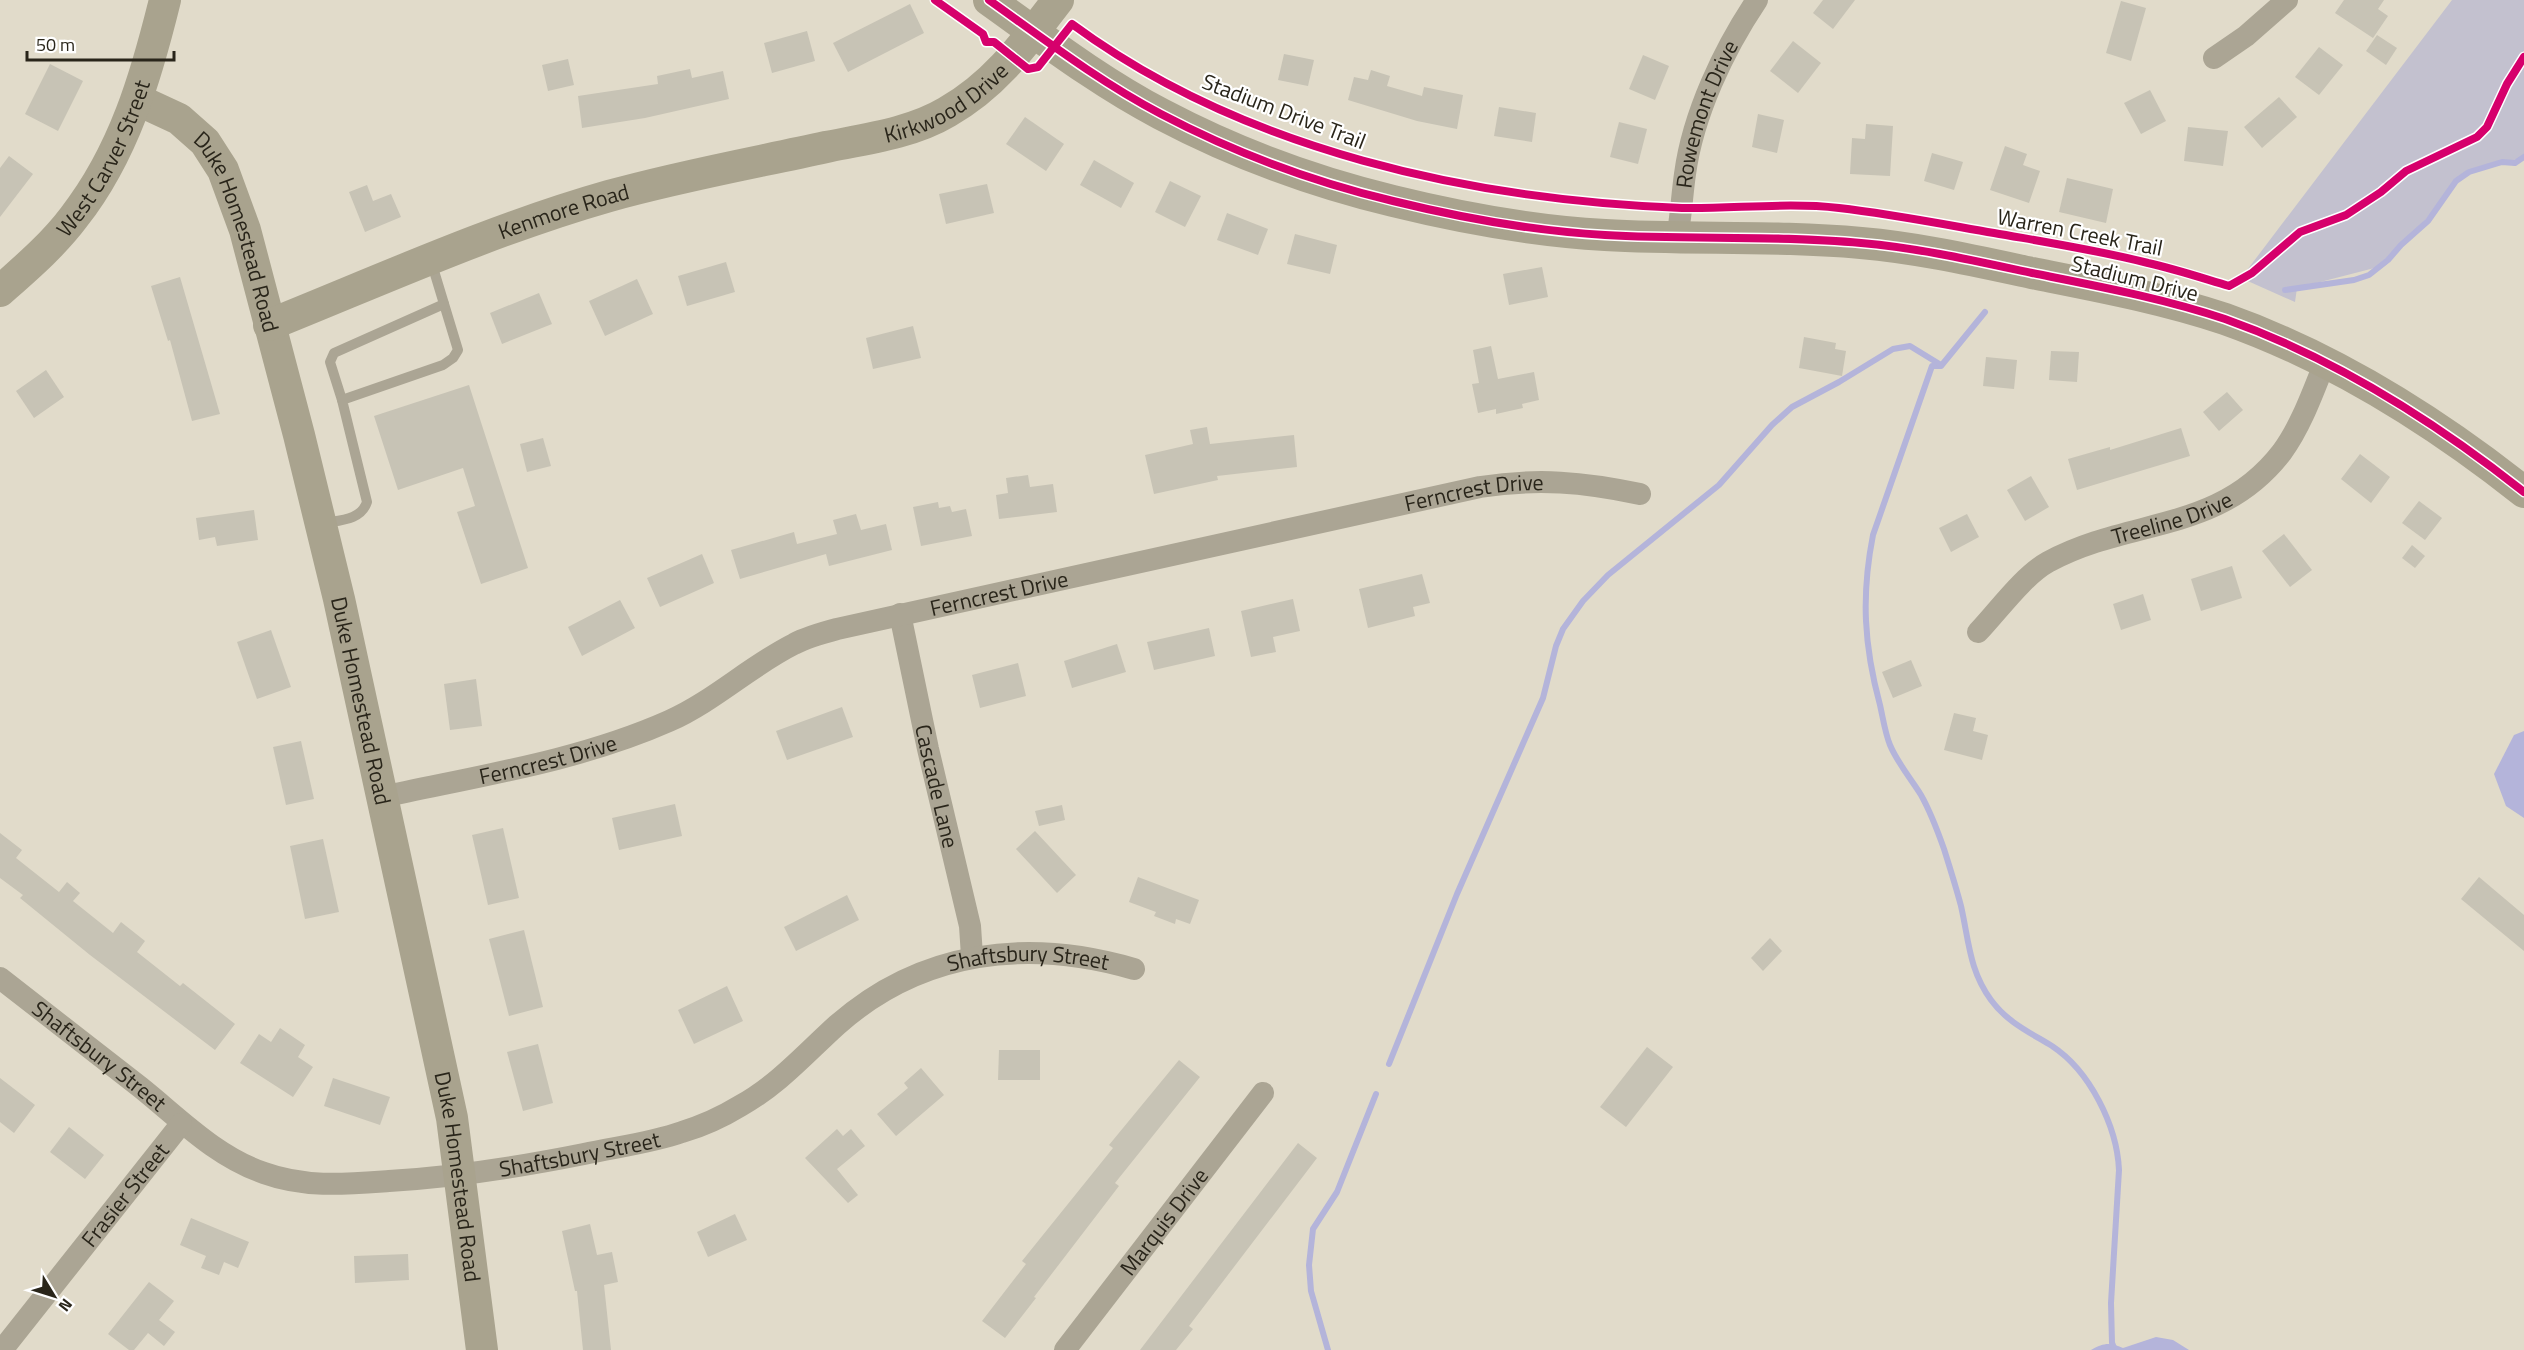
<svg xmlns="http://www.w3.org/2000/svg" width="2524" height="1350" font-family="'Titillium Web',sans-serif">
  <style>
    .green { fill: #c3c1cf }
    .water { fill: #b4b4da }
    .lines { fill: none; stroke-linecap: round; stroke-linejoin: round }
    .stream { stroke: #b4b4da; stroke-width: 6 }
    .building { fill: #c7c3b5 }
    .lane { stroke: #aba594; stroke-width: 10 }
    .street { stroke: #aba594; stroke-width: 22 }
    .secondary { stroke: #a9a38e; stroke-width: 32 }
    .cycleway-casing { stroke: #fff; stroke-width: 11 }
    .cycleway { stroke: #d6006c; stroke-width: 8 }
    .labels { text-anchor: middle; stroke-width: 4.5; stroke-linejoin: round; paint-order: stroke }
    .street-label { font-size: 22px; fill: #29251a; stroke: #fff }
  </style>
  <rect width="100%" height="100%" fill="#e1dbca"/>
  <polygon class="green" points="2452,0 2524,0 2524,157 2465,174 2386,265 2297,288 2295,302 2241,278"/>
  <g class="water">
    <polygon points="2524,731 2524,818 2506,806 2494,774 2514,735"/>
    <path d="M2156,1337L2173,1340L2189,1350H2091C2104,1343 2109,1342 2123,1348Z"/>
  </g>
  <g class="lines">
    <g class="stream">
      <polyline points="2285,290 2354,280 2369,275 2388,260 2401,245 2428,221 2456,181 2469,172 2502,162 2515,163 2524,157"/>
      <path d="M1985,312L1941,366H1932L1873,535C1861,596 1864,646 1880,705C1883,718 1885,733 1890,745C1897,762 1911,779 1921,795C1930,811 1938,832 1944,849C1950,868 1956,887 1961,906C1969,941 1969,970 1991,1000C2007,1022 2029,1032 2052,1046C2090,1071 2117,1126 2119,1170L2111,1303L2112,1343L2115,1350"/>
      <polyline points="1389,1064 1457,894 1543,698 1556,646 1563,629 1583,601 1608,575 1719,485 1772,425 1792,407 1839,382 1893,349 1910,346 1941,365"/>
      <polyline points="1328,1350 1311,1291 1309,1265 1313,1229 1337,1192 1376,1094"/>
    </g>
  </g>
  <g class="building">
    <polygon points="1823,0 1855,0 1833,29 1813,13"/>
    <polygon points="2344,0 2384,0 2378,9 2388,16 2373,38 2335,13"/>
    <polygon points="2121,1 2146,8 2131,61 2106,53"/>
    <polygon points="910,4 924,33 848,72 833,43"/>
    <polygon points="807,31 815,61 772,73 764,43"/>
    <polygon points="2377,35 2397,48 2386,65 2366,51"/>
    <polygon points="1793,41 1821,63 1798,93 1770,71"/>
    <polygon points="2319,47 2343,65 2319,95 2295,77"/>
    <polygon points="1284,54 1314,60 1308,86 1278,80"/>
    <polygon points="1643,55 1669,66 1655,100 1629,89"/>
    <polygon points="568,59 574,85 548,91 542,65"/>
    <polygon points="50,64 83,81 58,131 25,114"/>
    <polygon points="690,69 692,78 723,71 729,99 645,118 582,128 578,96 658,84 657,76"/>
    <polygon points="1371,70 1390,76 1387,86 1422,96 1424,87 1463,95 1457,129 1417,121 1348,100 1354,77 1368,80"/>
    <polygon points="2150,90 2166,121 2141,134 2124,103"/>
    <polygon points="2279,97 2297,117 2262,148 2244,127"/>
    <polygon points="1499,107 1536,113 1532,142 1494,136"/>
    <polygon points="1758,114 1784,120 1777,153 1752,147"/>
    <polygon points="1025,117 1064,144 1046,171 1006,144"/>
    <polygon points="1619,122 1647,129 1638,164 1610,157"/>
    <polygon points="1866,124 1893,126 1890,176 1850,174 1852,138 1865,139"/>
    <polygon points="2188,127 2228,131 2223,166 2184,161"/>
    <polygon points="2005,146 2027,154 2023,165 2040,171 2029,203 1990,190"/>
    <polygon points="1932,153 1963,162 1954,190 1924,181"/>
    <polygon points="9,156 33,174 0,217 0,168"/>
    <polygon points="1094,160 1134,183 1121,208 1080,185"/>
    <polygon points="2067,178 2113,189 2106,223 2059,212"/>
    <polygon points="1170,181 1201,196 1185,227 1155,212"/>
    <polygon points="987,184 994,213 946,224 939,194"/>
    <polygon points="367,185 373,201 391,194 401,217 365,232 349,192"/>
    <polygon points="1227,213 1268,229 1258,255 1217,240"/>
    <polygon points="1295,234 1337,245 1330,274 1287,264"/>
    <polygon points="726,262 735,292 687,306 678,276"/>
    <polygon points="1542,267 1548,297 1509,305 1503,274"/>
    <polygon points="180,277 220,414 192,421 170,340 168,341 151,286"/>
    <polygon points="637,279 653,314 605,336 589,301"/>
    <polygon points="539,293 552,324 502,344 490,313"/>
    <polygon points="913,326 921,358 873,369 866,338"/>
    <polygon points="1804,337 1836,343 1835,349 1846,351 1842,376 1799,368"/>
    <polygon points="1491,346 1498,379 1534,372 1539,400 1522,404 1523,408 1496,414 1496,409 1478,413 1472,384 1479,383 1473,350"/>
    <polygon points="2051,351 2079,352 2077,382 2049,380"/>
    <polygon points="1986,357 2017,360 2014,389 1983,386"/>
    <polygon points="46,370 64,397 34,418 16,391"/>
    <polygon points="469,385 528,568 481,584 457,512 475,506 463,468 398,490 374,416"/>
    <polygon points="2227,392 2243,410 2219,431 2203,412"/>
    <polygon points="1207,427 1210,444 1294,435 1297,467 1217,476 1218,480 1154,494 1145,455 1193,444 1190,430"/>
    <polygon points="2181,428 2190,456 2077,490 2068,459 2110,447 2110,450"/>
    <polygon points="543,438 551,466 527,472 520,444"/>
    <polygon points="2360,454 2390,477 2371,503 2341,479"/>
    <polygon points="1028,475 1030,487 1053,484 1057,512 999,519 996,495 1008,493 1006,478"/>
    <polygon points="2031,476 2049,507 2025,521 2007,490"/>
    <polygon points="2419,501 2442,518 2425,540 2402,523"/>
    <polygon points="938,502 939,508 950,506 952,512 966,509 972,536 921,546 913,507"/>
    <polygon points="254,510 258,540 217,546 215,537 199,540 196,518"/>
    <polygon points="856,514 861,530 886,524 892,550 829,566 826,554 740,579 731,550 794,532 797,544 837,534 833,520"/>
    <polygon points="1967,514 1979,537 1951,552 1939,528"/>
    <polygon points="2284,534 2312,570 2290,587 2262,551"/>
    <polygon points="2412,545 2425,556 2415,568 2402,558"/>
    <polygon points="702,554 714,583 660,607 647,578"/>
    <polygon points="2232,566 2242,598 2201,611 2191,579"/>
    <polygon points="1422,574 1430,603 1413,607 1415,616 1368,628 1359,589"/>
    <polygon points="2143,594 2151,620 2121,630 2113,604"/>
    <polygon points="1293,599 1300,631 1273,637 1276,652 1251,657 1241,611"/>
    <polygon points="620,600 635,628 582,656 568,627"/>
    <polygon points="1209,628 1215,656 1154,670 1147,642"/>
    <polygon points="271,630 291,687 257,699 237,642"/>
    <polygon points="1117,644 1126,672 1072,688 1064,661"/>
    <polygon points="1911,660 1922,686 1893,698 1882,672"/>
    <polygon points="1018,663 1026,696 980,708 972,675"/>
    <polygon points="476,679 482,726 450,730 444,684"/>
    <polygon points="842,707 853,737 787,760 776,731"/>
    <polygon points="1954,713 1976,718 1973,731 1988,735 1982,760 1944,750"/>
    <polygon points="301,741 314,799 286,805 273,747"/>
    <polygon points="675,804 682,836 619,850 612,818"/>
    <polygon points="1062,805 1065,820 1039,826 1035,811"/>
    <polygon points="503,828 519,898 488,905 472,835"/>
    <polygon points="1035,831 1076,875 1057,893 1016,849"/>
    <polygon points="0,833 22,850 16,858 59,892 67,882 80,893 73,901 113,933 121,922 145,941 137,952 180,986 183,983 235,1024 215,1050 90,955 20,898 23,895 0,878"/>
    <polygon points="323,839 339,912 305,919 290,846"/>
    <polygon points="1138,877 1199,900 1190,924 1176,919 1175,924 1154,916 1156,912 1129,902"/>
    <polygon points="2479,877 2524,915 2524,951 2461,899"/>
    <polygon points="847,895 859,920 796,951 784,927"/>
    <polygon points="524,930 543,1007 509,1016 489,939"/>
    <polygon points="1770,938 1782,951 1763,971 1751,958"/>
    <polygon points="727,986 743,1021 694,1044 678,1010"/>
    <polygon points="280,1028 305,1045 298,1057 313,1067 293,1097 240,1063 259,1034 271,1042"/>
    <polygon points="538,1044 553,1103 523,1111 507,1052"/>
    <polygon points="1647,1047 1673,1067 1626,1127 1600,1107"/>
    <polygon points="999,1050 1040,1050 1040,1080 998,1080"/>
    <polygon points="1179,1060 1200,1077 1115,1183 1119,1186 1034,1297 1036,1298 1005,1338 982,1321 1026,1264 1022,1261 1113,1148 1109,1145"/>
    <polygon points="921,1068 944,1095 896,1136 877,1114 908,1088 904,1083"/>
    <polygon points="0,1078 35,1105 14,1133 0,1122"/>
    <polygon points="333,1078 390,1097 380,1125 324,1106"/>
    <polygon points="69,1127 104,1155 85,1179 50,1152"/>
    <polygon points="837,1129 843,1136 851,1129 865,1146 837,1169 858,1195 848,1203 805,1158"/>
    <polygon points="1298,1143 1317,1158 1189,1326 1193,1329 1176,1350 1140,1350"/>
    <polygon points="735,1214 747,1240 708,1257 697,1232"/>
    <polygon points="191,1218 249,1242 238,1268 224,1262 219,1275 201,1268 206,1256 180,1245"/>
    <polygon points="590,1224 597,1255 612,1252 618,1282 604,1285 611,1350 583,1350 577,1291 575,1291 562,1231"/>
    <polygon points="408,1254 409,1280 355,1283 354,1256"/>
    <polygon points="149,1282 174,1301 159,1320 175,1332 164,1346 148,1333 134,1350 129,1350 108,1334"/>
  </g>
  <g class="lines">
    <g class="lane">
      <polyline points="342,400 330,362 334,353 444,304"/>
      <path d="M324,523C341,520 361,520 367,502L342,400L443,365L453,358L458,350L431,261"/>
    </g>
    <g class="street">
      <polyline points="2214,58 2246,36 2287,0"/>
      <path id="s1" d="M1677,238C1681,217 1682,195 1685,174C1693,114 1724,49 1757,0"/>
      <path id="s2" d="M900,614L928,749L970,926L972,956"/>
      <path id="s3" d="M1978,632C1998,611 2023,576 2048,562C2131,517 2219,534 2282,452C2301,426 2313,392 2325,362"/>
      <path id="s4" d="M382,797C478,776 579,761 669,721C714,701 750,666 794,644C807,637 822,633 837,629L1480,487C1538,478 1583,482 1640,494"/>
      <path id="s5" d="M0,978C47,1015 94,1051 140,1087C180,1119 215,1156 264,1173C305,1188 347,1184 389,1181C455,1177 519,1167 584,1154C616,1147 651,1143 682,1132C702,1126 722,1117 740,1106C778,1085 805,1054 837,1025C922,950 1028,938 1134,969"/>
      <path id="s6" d="M2,1350L181,1124"/>
      <path id="s7" d="M1065,1350L1263,1093"/>
    </g>
    <g class="secondary">
      <path d="M989,0C1045,40 1100,82 1161,114C1233,152 1314,182 1393,201C1462,218 1534,231 1605,235C1690,240 1776,235 1861,243C1919,248 1976,261 2032,273C2097,286 2162,298 2225,319C2335,358 2433,420 2524,492"/>
      <path id="s8" d="M138,100L179,119L205,142L223,170L245,230L299,435L339,599L452,1118L482,1350"/>
      <path id="s9" d="M0,291C26,268 53,245 74,217C124,153 146,77 165,0"/>
      <path id="s10" d="M269,325C381,280 493,229 609,196C680,176 753,163 826,147C866,139 912,133 947,112C995,85 1025,43 1058,0"/>
    </g>
    <defs>
      <g id="cycleway">
        <path d="M935,0L983,34L986,42H994L1028,69L1038,67L1072,24C1244,151 1472,200 1682,208C1734,209 1787,202 1839,208C1891,214 1942,224 1994,233C2045,242 2097,250 2148,263C2175,269 2202,278 2229,286L2252,273L2300,232L2346,215L2381,192L2406,171L2477,137L2487,127L2507,84L2524,57"/>
        <path d="M989,0C1045,40 1100,82 1161,114C1233,152 1314,182 1393,201C1462,218 1534,231 1605,235C1690,240 1776,235 1861,243C1919,248 1976,261 2032,273C2097,286 2162,298 2225,319C2335,358 2433,420 2524,492"/>
      </g>
    </defs>
    <use href="#cycleway" class="cycleway-casing"/>
    <use href="#cycleway" class="cycleway"/>
  </g>
  <g class="labels">
    <g class="street-label">
      <text dy="8" stroke="none"><textPath href="#s10" startOffset="716">Kirkwood Drive</textPath></text>
      <text transform="translate(1284 111) rotate(21)" y="8">Stadium Drive Trail</text>
      <text dy="8" stroke="none"><textPath href="#s1" startOffset="128">Rowemont Drive</textPath></text>
      <text dy="8" stroke="none"><textPath href="#s9" startOffset="171">West Carver Street</textPath></text>
      <text dy="8" stroke="none"><textPath href="#s10" startOffset="316">Kenmore Road</textPath></text>
      <text transform="translate(2080 232) rotate(11)" y="8">Warren Creek Trail</text>
      <text dy="8" stroke="none"><textPath href="#s8" startOffset="176">Duke Homestead Road</textPath></text>
      <text transform="translate(2135 278) rotate(14)" y="8">Stadium Drive</text>
      <text dy="8" stroke="none"><textPath href="#s4" startOffset="1142">Ferncrest Drive</textPath></text>
      <text dy="8" stroke="none"><textPath href="#s3" startOffset="231">Treeline Drive</textPath></text>
      <text dy="8" stroke="none"><textPath href="#s4" startOffset="656">Ferncrest Drive</textPath></text>
      <text dy="8" stroke="none"><textPath href="#s8" startOffset="662">Duke Homestead Road</textPath></text>
      <text dy="8" stroke="none"><textPath href="#s4" startOffset="170">Ferncrest Drive</textPath></text>
      <text dy="8" stroke="none"><textPath href="#s2" startOffset="176">Cascade Lane</textPath></text>
      <text dy="8" stroke="none"><textPath href="#s5" startOffset="1152">Shaftsbury Street</textPath></text>
      <text dy="8" stroke="none"><textPath href="#s5" startOffset="126">Shaftsbury Street</textPath></text>
      <text dy="8" stroke="none"><textPath href="#s5" startOffset="648">Shaftsbury Street</textPath></text>
      <text dy="8" stroke="none"><textPath href="#s8" startOffset="1148">Duke Homestead Road</textPath></text>
      <text dy="8" stroke="none"><textPath href="#s6" startOffset="198">Frasier Street</textPath></text>
      <text dy="8" stroke="none"><textPath href="#s7" startOffset="162">Marquis Drive</textPath></text>
    </g>
  </g>
  <g transform="translate(54 1296) rotate(128)" stroke="#ffffff" stroke-width="4.5" paint-order="stroke">
  <path d="M0-4.5L10 22L0 15L-10 22Z" fill="#29251a"/>
  <text y="-9" font-size="16" font-weight="bold" text-anchor="middle" fill="#29251a">N</text>
  </g>
  <path d="M27 51v9h147v-9" fill="none" stroke="#29251a" stroke-width="3"/>
  <text x="36" y="51" font-size="18" fill="#29251a" stroke="#ffffff" stroke-width="4.5" paint-order="stroke">50 m</text>
</svg>
